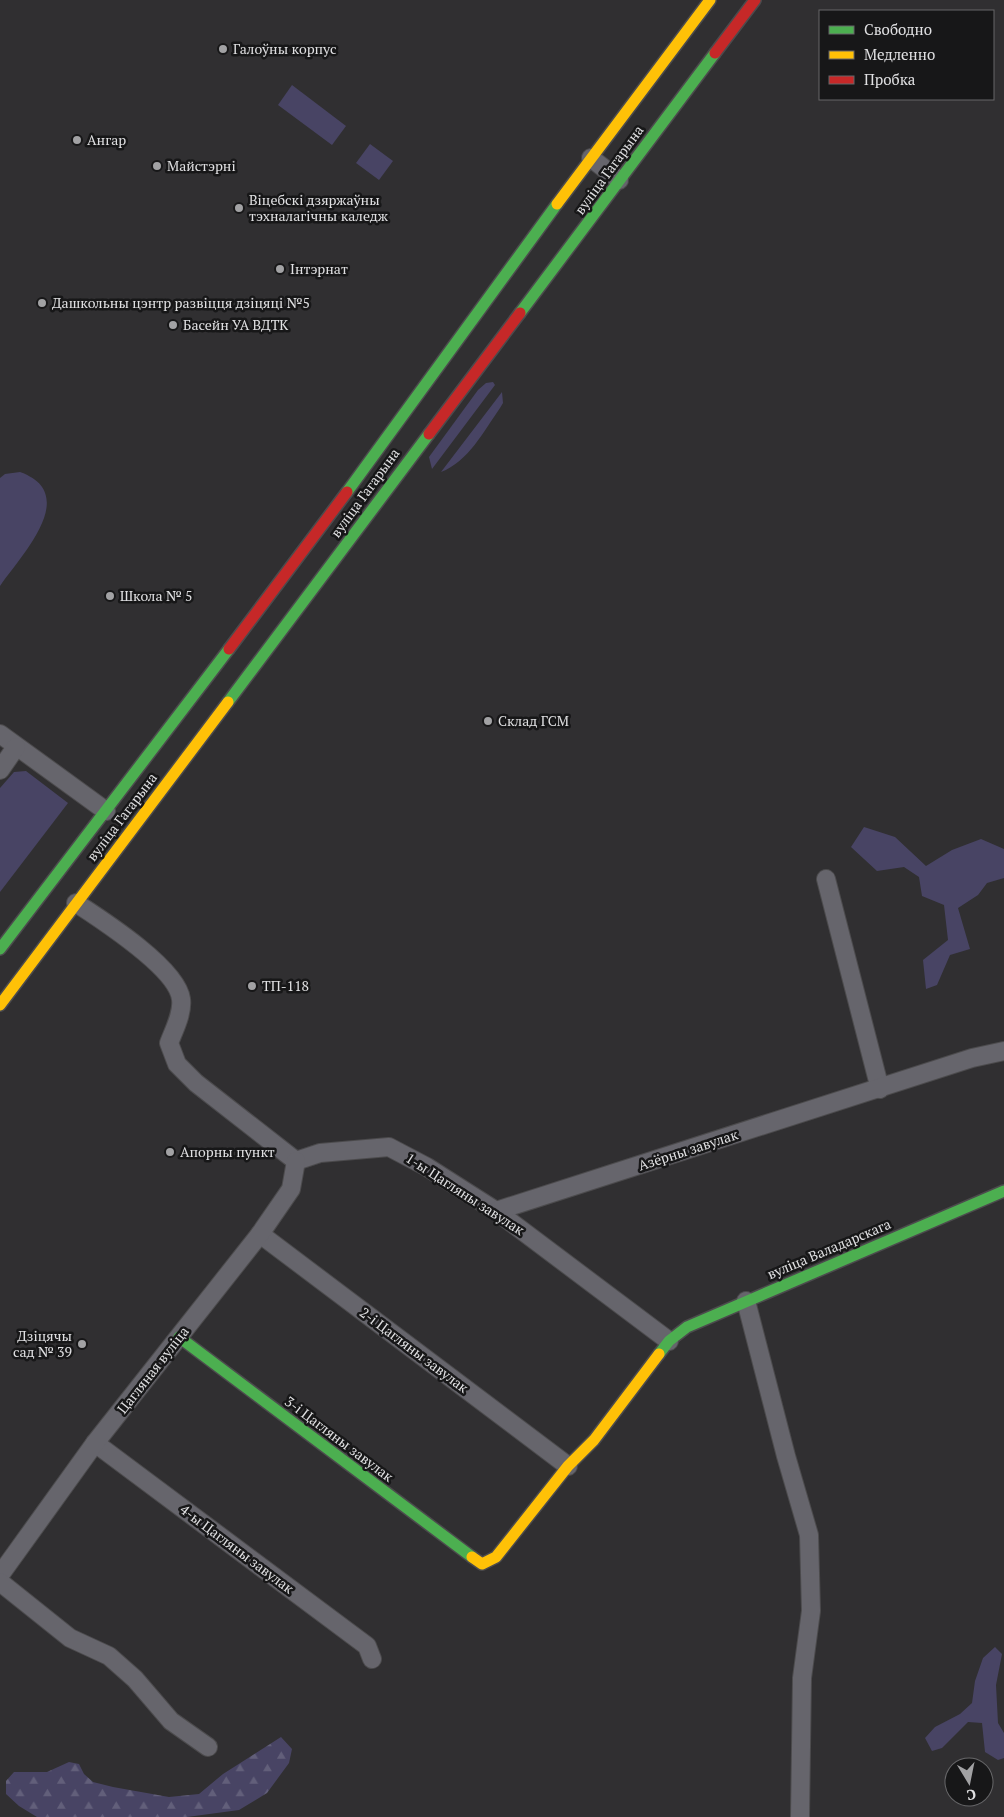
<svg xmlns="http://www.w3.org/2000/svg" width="1004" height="1817" font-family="'PT Serif',serif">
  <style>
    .green { fill: #484464 }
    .forest { fill: url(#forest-firs) }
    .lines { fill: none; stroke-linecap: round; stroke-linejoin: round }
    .street-casing { stroke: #4c4b4d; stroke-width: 20 }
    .fast-casing { stroke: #4c4b4d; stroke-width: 14 }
    .slow-casing { stroke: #4c4b4d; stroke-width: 14 }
    .jam-casing { stroke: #4c4b4d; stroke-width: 14 }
    .street { stroke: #66656c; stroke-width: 18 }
    .fast { stroke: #4caf50; stroke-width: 11 }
    .slow { stroke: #ffc107; stroke-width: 11 }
    .jam { stroke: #c62828; stroke-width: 11 }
    .poi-dot { fill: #a2a2a4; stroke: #171718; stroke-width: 2 }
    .labels { text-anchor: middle; stroke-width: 5; stroke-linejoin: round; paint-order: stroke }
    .poi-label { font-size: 14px; fill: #e0e0e2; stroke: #171718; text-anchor: start }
    .street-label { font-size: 14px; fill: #e0e0e2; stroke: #171718 }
  </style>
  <defs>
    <pattern id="forest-firs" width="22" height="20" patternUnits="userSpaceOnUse" patternTransform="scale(1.25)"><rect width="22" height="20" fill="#484464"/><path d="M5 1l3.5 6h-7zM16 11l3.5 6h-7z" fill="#625f7a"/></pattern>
  </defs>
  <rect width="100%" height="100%" fill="#302f31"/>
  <g class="green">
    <polygon points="292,85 346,126 332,145 278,105"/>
    <polygon points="370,144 393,161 379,180 356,163"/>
    <polygon points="493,382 495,385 432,469 429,457 478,390 486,383"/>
    <path d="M502,392L503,403L500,408C484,431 468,462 441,472Z"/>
    <path d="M20,472C81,494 22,554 0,586V478L5,474Z"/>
    <polygon points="26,771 68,803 0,892 0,788 14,772"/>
    <polygon points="864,827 895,837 926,866 952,850 981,839 1004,849 1004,878 987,883 978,895 958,908 970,949 950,955 937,985 926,989 923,960 948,940 944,905 922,896 919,877 904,867 877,871 851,847"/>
    <polygon points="995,1647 1002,1654 996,1685 998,1723 1004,1733 1004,1758 998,1760 985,1752 982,1723 968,1722 942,1748 932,1751 925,1738 935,1727 960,1714 972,1703 975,1681 983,1658"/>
  </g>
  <polygon class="forest" points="281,1737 292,1749 289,1763 267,1793 239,1810 187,1817 37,1817 19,1806 6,1794 6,1781 14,1772 47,1772 69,1762 79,1764 84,1774 93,1782 113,1787 169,1797 199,1794 223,1774"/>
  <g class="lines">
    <defs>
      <g id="street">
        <polyline points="591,158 619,180"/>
        <polyline points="0,734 106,811"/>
        <polyline points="0,770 16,747"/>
        <polyline points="826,879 880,1089"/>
        <path d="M76,903C102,920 177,968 181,999C183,1013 174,1030 169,1043L177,1064L196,1083L296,1161L320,1153L389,1147L427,1167L496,1211L669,1341"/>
        <polyline points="496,1211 972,1058 1004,1051"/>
        <polyline points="260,1234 568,1466"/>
        <polyline points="746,1301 786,1456 809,1535 811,1611 802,1678 800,1817"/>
        <polyline points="95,1443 367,1646 372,1659"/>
        <polyline points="0,1575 95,1443 260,1234 291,1189 296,1161"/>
        <polyline points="0,1582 70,1638 109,1656 135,1679 171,1721 208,1747"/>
      </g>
      <g id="fast">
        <polyline points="520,313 715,53"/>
        <polyline points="347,492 557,204"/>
        <polyline points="228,702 429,434"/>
        <polyline points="0,949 229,649"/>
        <polyline points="179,1337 472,1557"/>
        <polyline points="659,1354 669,1341 687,1327 1004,1191"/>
      </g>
      <g id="slow">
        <polyline points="557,204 710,0"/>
        <polyline points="0,1005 228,702"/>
        <polyline points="472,1557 482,1564 496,1557 568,1466 594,1440 659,1354"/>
      </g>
      <g id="jam">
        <polyline points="715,53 755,0"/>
        <polyline points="429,434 520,313"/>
        <polyline points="229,649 347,492"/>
      </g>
    </defs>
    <use href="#street" class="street-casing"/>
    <use href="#fast" class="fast-casing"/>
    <use href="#slow" class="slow-casing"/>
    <use href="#jam" class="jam-casing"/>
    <use href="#street" class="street"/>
    <use href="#fast" class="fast"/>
    <use href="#slow" class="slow"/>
    <use href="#jam" class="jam"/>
  </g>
  <g class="poi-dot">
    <circle cx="223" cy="49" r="5"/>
    <circle cx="77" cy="140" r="5"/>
    <circle cx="157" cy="166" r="5"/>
    <circle cx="239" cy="208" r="5"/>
    <circle cx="280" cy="269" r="5"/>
    <circle cx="42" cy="303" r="5"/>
    <circle cx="173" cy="325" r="5"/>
    <circle cx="110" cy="596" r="5"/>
    <circle cx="488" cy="721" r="5"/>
    <circle cx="252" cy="986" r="5"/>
    <circle cx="170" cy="1152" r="5"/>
    <circle cx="82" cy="1344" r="5"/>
  </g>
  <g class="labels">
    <g class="poi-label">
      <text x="233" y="54">Галоўны корпус</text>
      <text x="87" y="145">Ангар</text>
      <text x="167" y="171">Майстэрні</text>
      <text x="249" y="205">Віцебскі дзяржаўны<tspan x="249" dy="16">тэхналагічны каледж</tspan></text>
      <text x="290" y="274">Інтэрнат</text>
      <text x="52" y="308">Дашкольны цэнтр развіцця дзіцяці №5</text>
      <text x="183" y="330">Басейн УА ВДТК</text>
      <text x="120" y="601">Школа № 5</text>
      <text x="498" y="726">Склад ГСМ</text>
      <text x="262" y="991">ТП-118</text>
      <text x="180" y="1157">Апорны пункт</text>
      <text x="72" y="1341" text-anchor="end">Дзіцячы<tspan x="72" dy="16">сад № 39</tspan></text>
    </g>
    <g class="street-label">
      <text transform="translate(609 170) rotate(-54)" y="5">вуліца Гагарына</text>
      <text transform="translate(365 493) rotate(-54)" y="5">вуліца Гагарына</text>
      <text transform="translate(122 817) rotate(-53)" y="5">вуліца Гагарына</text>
      <text transform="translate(688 1150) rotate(-18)" y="5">Азёрны завулак</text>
      <text transform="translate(465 1194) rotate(33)" y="5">1-ы Цагляны завулак</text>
      <text transform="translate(829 1249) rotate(-23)" y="5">вуліца Валадарскага</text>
      <text transform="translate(414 1350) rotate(37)" y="5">2-і Цагляны завулак</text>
      <text transform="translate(153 1370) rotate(-52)" y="5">Цагляная вуліца</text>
      <text transform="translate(339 1439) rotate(37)" y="5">3-і Цагляны завулак</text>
      <text transform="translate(237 1549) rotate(37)" y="5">4-ы Цагляны завулак</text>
    </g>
  </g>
  <rect x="819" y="10" width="175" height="90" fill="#171718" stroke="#676769"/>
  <rect x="829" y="26" width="25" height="8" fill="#4caf50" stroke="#676769"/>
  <text x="864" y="35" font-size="15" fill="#e0e0e2">Свободно</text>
  <rect x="829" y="51" width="25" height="8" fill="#ffc107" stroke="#676769"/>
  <text x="864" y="60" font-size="15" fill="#e0e0e2">Медленно</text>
  <rect x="829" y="76" width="25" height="8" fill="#c62828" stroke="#676769"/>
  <text x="864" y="85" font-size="15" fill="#e0e0e2">Пробка</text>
  <g transform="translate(969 1782) rotate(170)"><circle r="24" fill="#171718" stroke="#676769"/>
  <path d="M0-4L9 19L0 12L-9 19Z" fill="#a2a2a4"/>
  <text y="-8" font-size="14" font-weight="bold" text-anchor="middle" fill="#e0e0e2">С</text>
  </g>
</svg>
